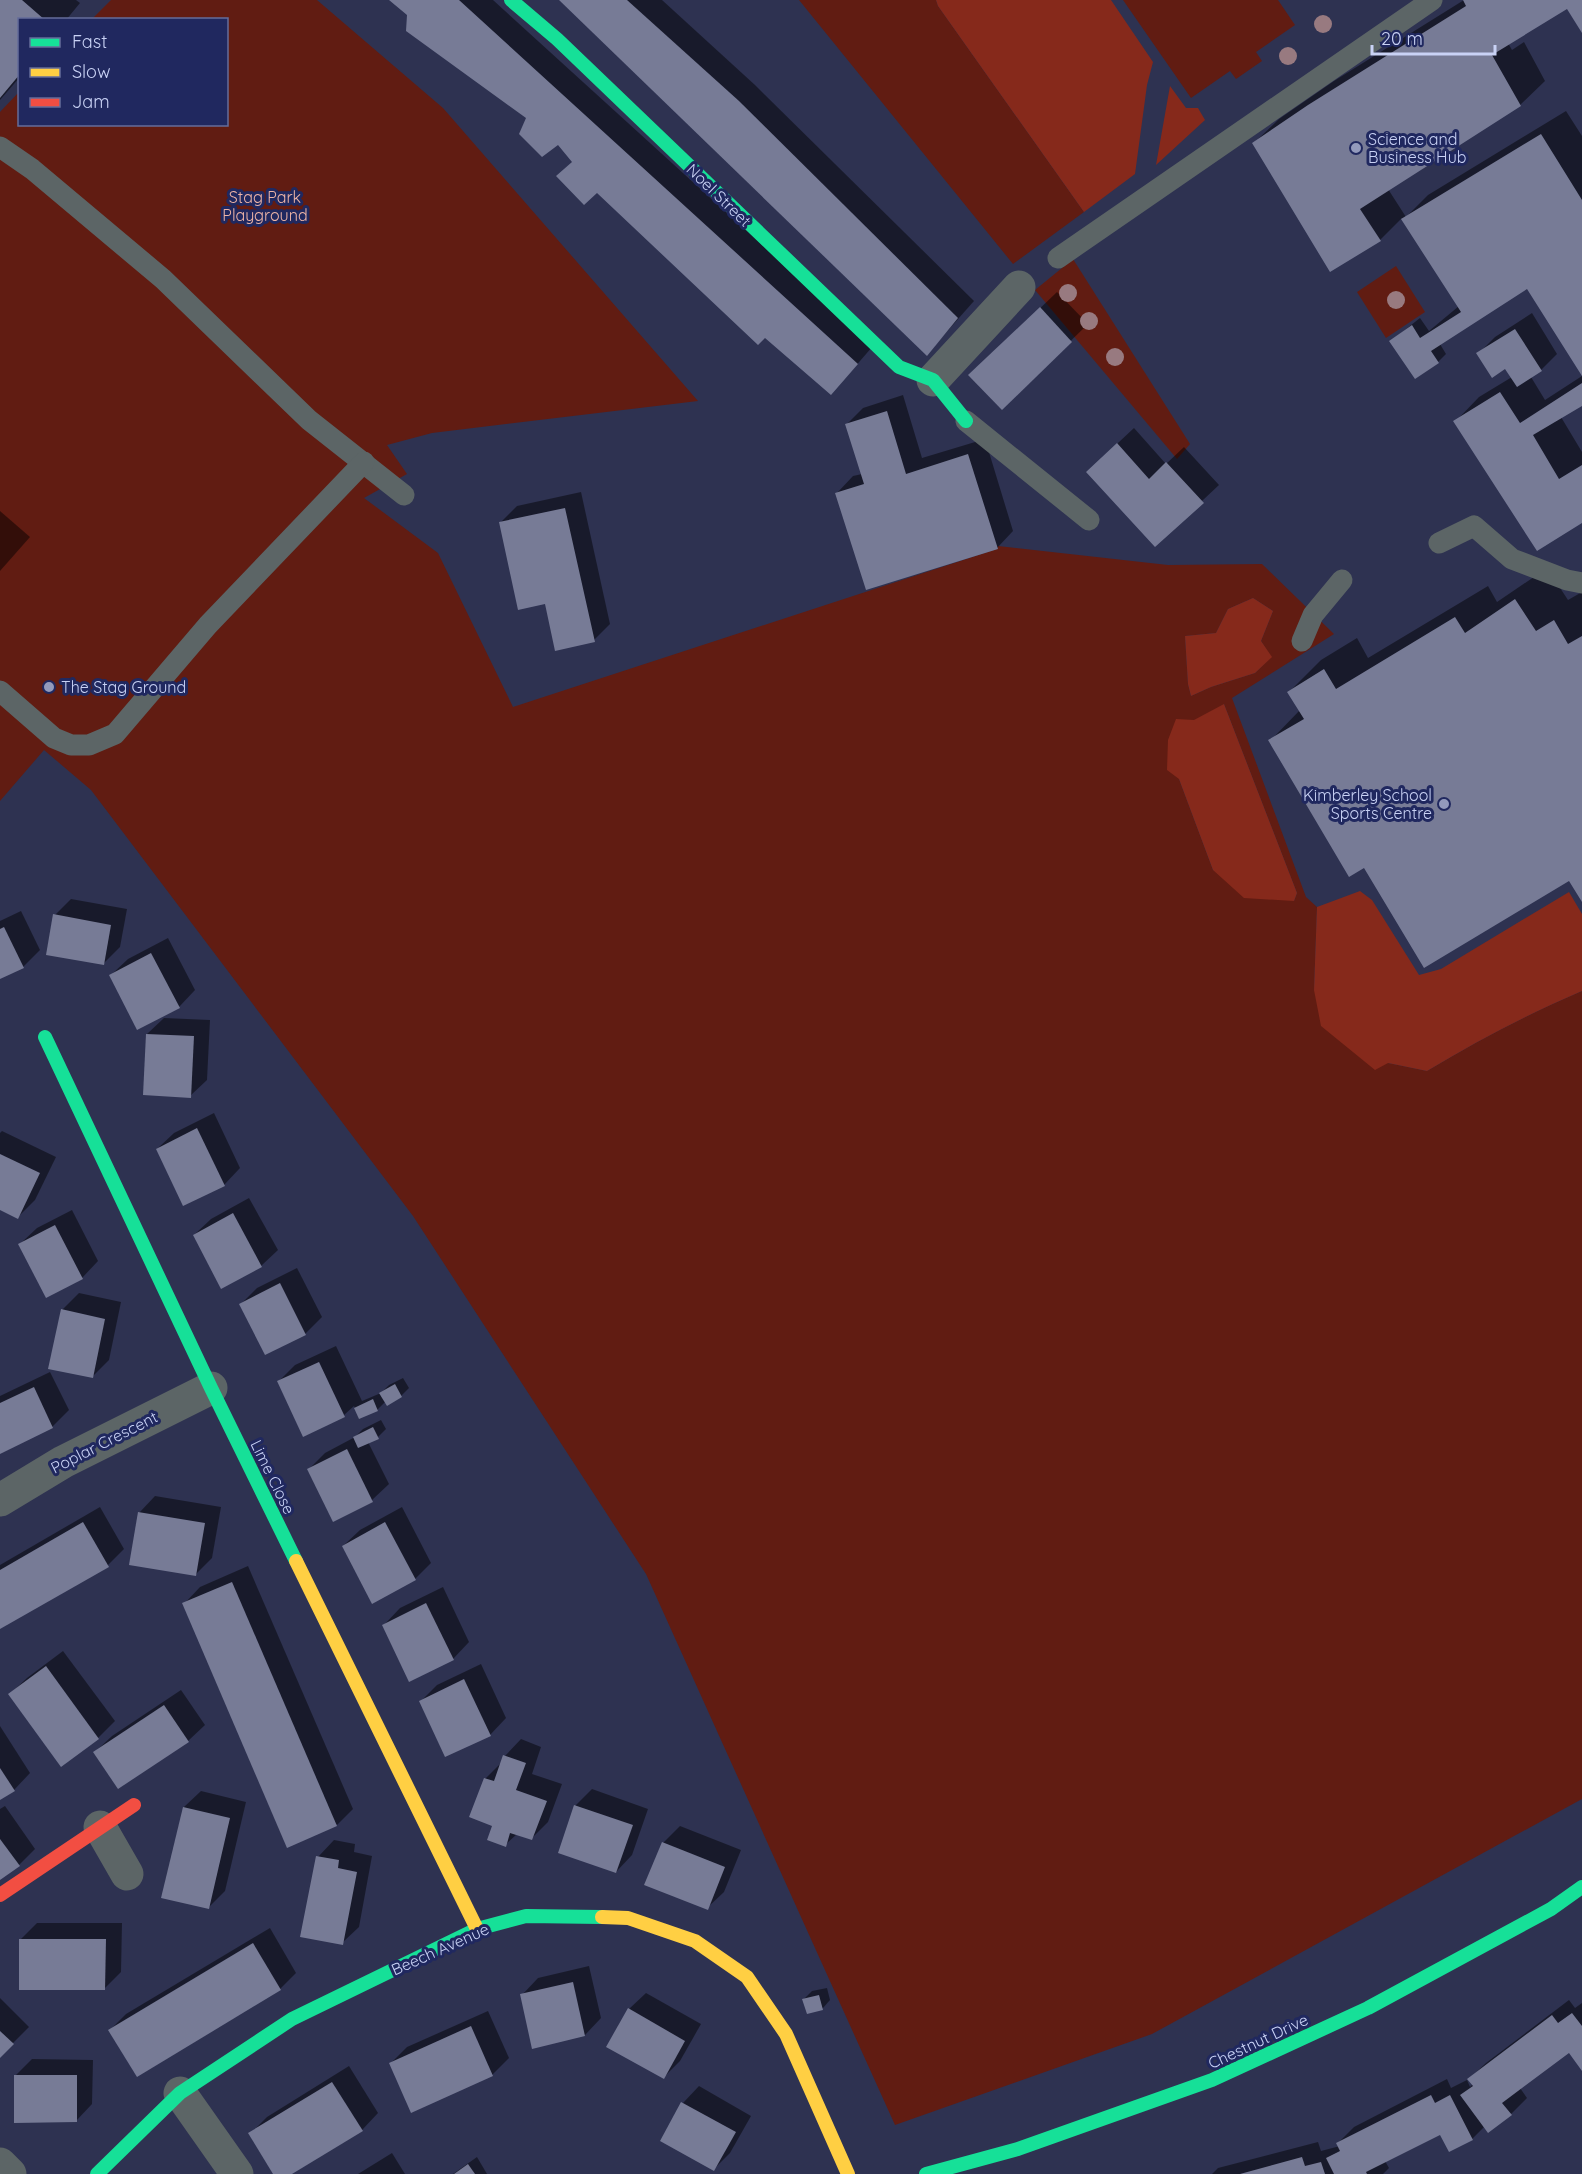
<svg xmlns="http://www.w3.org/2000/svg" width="1582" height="2174" font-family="Quicksand,sans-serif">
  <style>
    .green { fill: #611c12; fill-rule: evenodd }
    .forest { fill: #86291b }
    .shadow { fill: #0007 }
    .building { fill: #777b96 }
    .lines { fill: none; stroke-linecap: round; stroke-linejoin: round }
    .lane { stroke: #5c6566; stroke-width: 21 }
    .street { stroke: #5c6566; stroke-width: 33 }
    .fast { stroke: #16e098; stroke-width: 14 }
    .slow { stroke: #ffcf43; stroke-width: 14 }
    .jam { stroke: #f24e42; stroke-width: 14 }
    .tree { fill: #987a80 }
    .poi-dot { fill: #939abc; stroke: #20285f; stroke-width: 2 }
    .labels { text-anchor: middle; stroke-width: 6; stroke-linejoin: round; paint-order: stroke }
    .poi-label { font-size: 16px; fill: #c9d2f5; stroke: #20285f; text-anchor: start }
    .street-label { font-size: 16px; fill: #c9d2f5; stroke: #20285f }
    .park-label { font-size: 16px; fill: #efb5a7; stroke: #20285f }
  </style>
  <rect width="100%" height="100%" fill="#2e3251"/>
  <g class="green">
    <path d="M111,0H317L443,108L698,401L432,433L387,445L407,474L364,498L438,553L513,707L997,549L998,546L1168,565L1262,564L1334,634L1232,698L1306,897L1317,907L1314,990L1388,1063L1427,1071C1477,1041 1528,1014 1582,991V1799L1152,2034L895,2125L646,1574L413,1216L91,790L44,750L0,801V112L19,92L20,124H226V20L92,19ZM1253,598L1273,611L1261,641L1271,657L1255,673L1211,687L1191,696L1188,684L1185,636L1216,633L1228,609ZM1224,704L1297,893L1294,901L1213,870L1179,779Z"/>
    <polygon points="799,0 936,0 938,6 1084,212 1013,264"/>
    <polygon points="1123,0 1278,0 1295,25 1256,52 1262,61 1236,79 1230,71 1191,98"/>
    <polygon points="1073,259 1190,444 1177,459 1035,290"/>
    <polygon points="1396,266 1425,312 1386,338 1357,292"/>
  </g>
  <g class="forest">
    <polygon points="936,0 1111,0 1153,62 1147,85 1135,174 1084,212 938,6"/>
    <polygon points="1170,86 1186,108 1198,108 1205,120 1156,165"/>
    <polygon points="1253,598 1273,611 1261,641 1272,657 1255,673 1211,687 1191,696 1188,684 1185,636 1216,633 1228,609"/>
    <polygon points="1224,704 1297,893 1294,901 1244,898 1213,870 1179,779 1167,770 1168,740 1176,719 1194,720"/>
    <path d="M1360,891L1372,900L1419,975L1441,969L1569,892L1582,914V991C1528,1014 1477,1041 1427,1071L1388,1063L1375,1070L1321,1026L1314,990L1317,907Z"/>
  </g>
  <g class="shadow">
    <polygon points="0,0 76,0 80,3 66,20 20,20 20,77 0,100"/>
    <polygon points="391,0 493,0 873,346 847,376 573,161 558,143"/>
    <polygon points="561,0 662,0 755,85 974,301 927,354"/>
    <polygon points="1464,0 1582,0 1582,30 1568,7 1508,43 1512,50 1524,42 1545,81 1520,105 1388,189 1406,217 1428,195 1566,111 1582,136 1582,373 1527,287 1440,344 1446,354 1438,362 1391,341 1420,318 1429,331 1459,306 1402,218 1380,240 1331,270 1254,143 1279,119 1334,81"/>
    <polygon points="1057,292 1088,324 1002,408 987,359"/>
    <polygon points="1532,313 1557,354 1541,370 1531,377 1545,400 1582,376 1582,404 1561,417 1582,452 1582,521 1455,422 1479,397 1512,377 1505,367 1478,354 1495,337"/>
    <polygon points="903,395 922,458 985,439 1013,531 997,548 837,493 853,476 862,474 847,424 863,408"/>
    <polygon points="1134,428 1166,464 1184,447 1219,485 1155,545 1104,456"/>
    <polygon points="581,492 610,624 594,640 546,603 500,523 517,506"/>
    <polygon points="0,511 30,537 0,571"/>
    <polygon points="1547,568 1568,600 1582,592 1582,899 1570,879 1365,866 1270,741 1300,710 1289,692 1321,660 1357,638 1368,658 1488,586 1497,602"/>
    <polygon points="71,899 127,909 120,947 104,963 55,915"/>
    <polygon points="21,911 40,950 23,967 0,977 0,921"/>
    <polygon points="168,938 195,990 179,1007 111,975 128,959"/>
    <polygon points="164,1018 210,1020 207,1080 190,1096 147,1034"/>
    <polygon points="214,1113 240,1168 224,1185 157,1149 174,1133"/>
    <polygon points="2,1131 56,1157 35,1200 18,1217 0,1208 0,1133"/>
    <polygon points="249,1198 278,1250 261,1266 194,1235 211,1219"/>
    <polygon points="72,1210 98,1261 82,1278 20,1244 37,1228"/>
    <polygon points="297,1268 322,1317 305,1334 241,1304 257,1288"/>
    <polygon points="79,1293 121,1302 109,1360 92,1377 62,1310"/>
    <polygon points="336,1346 362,1401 381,1393 389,1385 403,1378 409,1388 401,1396 386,1401 377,1410 359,1418 354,1406 344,1415 303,1435 278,1382 295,1365"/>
    <polygon points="50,1372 69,1410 52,1427 0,1452 0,1396"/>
    <polygon points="381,1420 386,1429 378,1437 368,1442 389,1484 372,1500 334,1520 308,1470 325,1453 355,1437 363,1429"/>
    <polygon points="155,1496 221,1507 212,1558 196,1574 139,1513"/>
    <polygon points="100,1507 124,1549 108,1565 0,1628 0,1565"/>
    <polygon points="402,1507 431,1563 415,1579 343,1546 360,1530"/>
    <polygon points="248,1566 353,1809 337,1825 184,1604 200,1587"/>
    <polygon points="443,1587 469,1642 453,1659 384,1625 400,1608"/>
    <polygon points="63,1651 115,1721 98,1738 61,1765 10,1694 27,1678"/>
    <polygon points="481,1664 506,1718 490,1735 421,1701 437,1685"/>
    <polygon points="181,1690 205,1725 188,1741 95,1752 112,1736"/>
    <polygon points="0,1726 30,1773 14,1790 0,1799"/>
    <polygon points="521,1739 541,1747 532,1774 562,1784 548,1822 531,1839 517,1834 505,1845 494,1825 485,1779 502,1762 505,1756"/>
    <polygon points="592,1789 648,1809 632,1855 616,1872 560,1852 576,1805"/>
    <polygon points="201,1791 246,1802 225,1891 208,1908 184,1807"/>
    <polygon points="5,1806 35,1849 19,1865 0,1878 0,1809"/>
    <polygon points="680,1826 741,1850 724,1892 707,1908 663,1843"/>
    <polygon points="334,1840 355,1844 354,1852 372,1856 359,1927 342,1943 318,1857"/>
    <polygon points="37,1923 122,1923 121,1972 105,1988 20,1940"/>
    <polygon points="270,1928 296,1973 280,1989 110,2030 126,2014"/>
    <polygon points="589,1966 601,2018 585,2035 522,1995 538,1978"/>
    <polygon points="827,1988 830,2000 823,2008 804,1999 812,1991"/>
    <polygon points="646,1993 701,2024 680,2061 663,2078 629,2009"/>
    <polygon points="0,1998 29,2027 0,2056"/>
    <polygon points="1569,2000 1575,2008 1582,2003 1582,2067 1569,2051 1520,2088 1527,2098 1511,2114 1485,2126 1472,2139 1441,2133 1385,2161 1389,2168 1383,2174 1212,2174 1218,2168 1318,2142 1321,2151 1340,2146 1338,2143 1354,2127 1447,2079 1451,2088 1467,2080 1470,2087 1473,2084 1469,2079 1486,2063"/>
    <polygon points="488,2011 509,2058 492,2075 391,2063 407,2047"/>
    <polygon points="32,2059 93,2060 92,2104 76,2121 15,2076"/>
    <polygon points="349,2066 378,2113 362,2130 289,2174 275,2174 250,2134 267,2117"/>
    <polygon points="699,2086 751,2116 730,2153 714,2169 683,2103"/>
    <polygon points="392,2153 405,2174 358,2174"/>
    <polygon points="477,2157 487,2174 453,2174"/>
  </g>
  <g class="building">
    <polygon points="0,0 22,0 45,20 20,20 20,74 0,98"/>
    <polygon points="389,0 459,0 858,364 831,395 765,338 758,345 597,193 584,205 556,176 572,162 558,145 542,157 519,134 526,118 406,31 407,15"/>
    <polygon points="559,0 627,0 739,101 958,318 927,356"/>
    <polygon points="1463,0 1582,0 1582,33 1567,9 1492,55 1521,106 1360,209 1381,241 1330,272 1252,143 1308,105 1466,6"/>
    <polygon points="1541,134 1582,200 1582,376 1527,289 1431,351 1439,363 1415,379 1389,341 1412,325 1420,338 1461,312 1401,219"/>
    <polygon points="1040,307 1072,342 1002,410 968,375"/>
    <polygon points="1515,329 1542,371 1517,387 1505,369 1492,378 1476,353"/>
    <polygon points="1582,383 1582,406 1533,435 1559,479 1582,465 1582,523 1537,551 1453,421 1500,392 1520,423"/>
    <polygon points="887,411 906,474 968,454 998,549 866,590 835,493 864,484 845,424"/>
    <polygon points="1117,443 1149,479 1166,462 1204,503 1155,547 1086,472"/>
    <polygon points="565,508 595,642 555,651 545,604 518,610 499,522"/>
    <polygon points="1515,599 1536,631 1554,620 1568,644 1582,636 1582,902 1569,881 1424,968 1364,868 1349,877 1268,740 1304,719 1287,692 1324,669 1336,689 1455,617 1465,633"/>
    <polygon points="53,914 111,925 104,965 46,955"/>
    <polygon points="4,927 24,968 0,979 0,929"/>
    <polygon points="151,953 180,1008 137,1030 109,975"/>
    <polygon points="146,1034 194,1036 191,1098 143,1095"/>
    <polygon points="197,1128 225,1186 183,1206 156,1149"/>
    <polygon points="0,1154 40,1173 18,1219 0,1210"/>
    <polygon points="233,1213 262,1267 221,1289 193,1235"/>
    <polygon points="55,1225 83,1279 46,1298 18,1244"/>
    <polygon points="280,1283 306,1335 265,1355 239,1304"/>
    <polygon points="61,1309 105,1319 93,1378 48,1369"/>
    <polygon points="319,1362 345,1417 303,1437 277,1381"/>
    <polygon points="395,1384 402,1397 387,1406 379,1393"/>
    <polygon points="34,1387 53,1428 0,1454 0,1403"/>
    <polygon points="373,1399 378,1411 359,1419 354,1408"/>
    <polygon points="373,1427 379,1439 358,1448 353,1437"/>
    <polygon points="347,1449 373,1502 333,1522 307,1469"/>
    <polygon points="138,1512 205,1523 196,1576 129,1565"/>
    <polygon points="83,1522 109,1567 0,1629 0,1570"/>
    <polygon points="385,1522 416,1580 372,1604 342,1546"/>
    <polygon points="232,1582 337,1826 287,1848 182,1603"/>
    <polygon points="426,1603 454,1660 409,1682 382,1625"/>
    <polygon points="46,1666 99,1739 61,1767 8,1694"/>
    <polygon points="464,1679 491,1736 445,1757 419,1701"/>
    <polygon points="164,1705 189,1742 118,1789 93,1752"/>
    <polygon points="503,1755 526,1763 516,1790 547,1801 532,1840 510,1833 506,1847 487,1840 492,1826 469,1817 484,1778 494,1781"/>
    <polygon points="0,1768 15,1791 0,1800"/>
    <polygon points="574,1805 633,1825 616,1873 558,1853"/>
    <polygon points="183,1807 230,1818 209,1909 161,1898"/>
    <polygon points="0,1839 20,1866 0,1880"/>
    <polygon points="662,1842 725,1867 708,1910 644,1885"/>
    <polygon points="316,1856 339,1860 338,1868 357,1872 343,1945 300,1937"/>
    <polygon points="19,1939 106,1939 105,1990 19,1990"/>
    <polygon points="253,1943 281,1990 137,2077 108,2030"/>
    <polygon points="573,1982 585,2036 532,2049 520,1994"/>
    <polygon points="819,1995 823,2010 807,2014 802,1999"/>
    <polygon points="628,2008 685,2041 664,2079 606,2047"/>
    <polygon points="1572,2013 1582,2026 1582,2071 1569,2053 1502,2103 1512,2115 1488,2133 1460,2095 1473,2086 1467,2079 1552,2015 1558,2023"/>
    <polygon points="471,2026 493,2076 411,2113 389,2063"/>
    <polygon points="0,2031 14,2044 0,2058"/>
    <polygon points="14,2075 77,2075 77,2122 14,2123"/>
    <polygon points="332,2082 363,2131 292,2174 273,2174 248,2133"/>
    <polygon points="1431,2095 1435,2103 1450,2095 1473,2140 1449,2152 1440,2135 1366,2172 1367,2174 1334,2174 1326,2158 1340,2151 1336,2143"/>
    <polygon points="681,2102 736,2132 714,2171 660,2141"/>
    <polygon points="1302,2157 1305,2166 1321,2162 1325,2174 1240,2174"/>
    <polygon points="468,2164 475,2174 454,2174"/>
  </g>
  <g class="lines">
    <g class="lane">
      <polyline points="0,147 32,169 163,279 309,420 404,495"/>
      <polyline points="1058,258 1432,0"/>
      <polyline points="966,421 1089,520"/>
      <polyline points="1439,543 1474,526 1512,559 1567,580 1582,583"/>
      <polyline points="1302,641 1313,615 1342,580"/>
      <polyline points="0,691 54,738 71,745 89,745 115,734 208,625 364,462"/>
    </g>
    <g class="street">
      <polyline points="933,380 1019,287"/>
      <polyline points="0,1500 63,1462 211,1388"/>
      <polyline points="100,1827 127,1874"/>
      <polyline points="180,2093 237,2174"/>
      <polyline points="0,2164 10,2174"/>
    </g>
    <g class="fast">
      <polyline points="511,0 557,39 899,367 933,380 966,421"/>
      <polyline points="45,1037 211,1388 296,1561"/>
      <polyline points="97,2174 180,2093 292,2019 477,1929 526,1916 602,1917"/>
      <polyline points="926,2174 1018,2149 1212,2080 1368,2008 1551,1909 1582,1887"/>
    </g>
    <g class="slow">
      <polyline points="296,1561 477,1929"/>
      <polyline points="602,1917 628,1918 695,1941 747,1977 786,2034 848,2174"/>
    </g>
    <polyline class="jam" points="0,1895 134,1805"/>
  </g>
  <g class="tree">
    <circle cx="1323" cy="24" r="9"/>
    <circle cx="1288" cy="56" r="9"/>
    <circle cx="1068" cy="293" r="9"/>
    <circle cx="1396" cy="300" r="9"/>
    <circle cx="1089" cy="321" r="9"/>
    <circle cx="1115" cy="357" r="9"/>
  </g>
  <g class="poi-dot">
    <circle cx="1356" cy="148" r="6"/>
    <circle cx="49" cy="687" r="6"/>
    <circle cx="1444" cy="804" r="6"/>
  </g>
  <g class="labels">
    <g class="poi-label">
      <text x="1368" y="145">Science and<tspan x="1368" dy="18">Business Hub</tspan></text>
      <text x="61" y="693">The Stag Ground</text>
      <text x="1432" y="801" text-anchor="end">Kimberley School<tspan x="1432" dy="18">Sports Centre</tspan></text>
    </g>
    <g class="street-label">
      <text transform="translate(719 195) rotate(44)" y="6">Noel Street</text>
      <text transform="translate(104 1442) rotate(-27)" y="6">Poplar Crescent</text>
      <text transform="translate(273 1477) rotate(64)" y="6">Lime Close</text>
      <text transform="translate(440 1949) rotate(-24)" y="6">Beech Avenue</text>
      <text transform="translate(1258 2041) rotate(-25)" y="6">Chestnut Drive</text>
    </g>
    <g class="park-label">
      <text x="265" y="203">Stag Park<tspan x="265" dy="18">Playground</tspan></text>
    </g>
  </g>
  <rect x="18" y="18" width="210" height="108" fill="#20285f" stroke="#646c9b" stroke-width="1.5"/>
  <rect x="30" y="38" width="30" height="9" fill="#16e098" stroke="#646c9b" stroke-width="1.5"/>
  <text x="72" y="48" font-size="18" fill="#c9d2f5">Fast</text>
  <rect x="30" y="68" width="30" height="9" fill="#ffcf43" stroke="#646c9b" stroke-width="1.5"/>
  <text x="72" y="78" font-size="18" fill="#c9d2f5">Slow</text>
  <rect x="30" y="98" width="30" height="9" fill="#f24e42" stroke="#646c9b" stroke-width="1.5"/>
  <text x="72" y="108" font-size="18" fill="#c9d2f5">Jam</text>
  <path d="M1372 45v9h123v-9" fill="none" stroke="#c9d2f5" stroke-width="3"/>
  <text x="1381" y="45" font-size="18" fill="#c9d2f5" stroke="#20285f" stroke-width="4.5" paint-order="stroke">20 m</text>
</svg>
